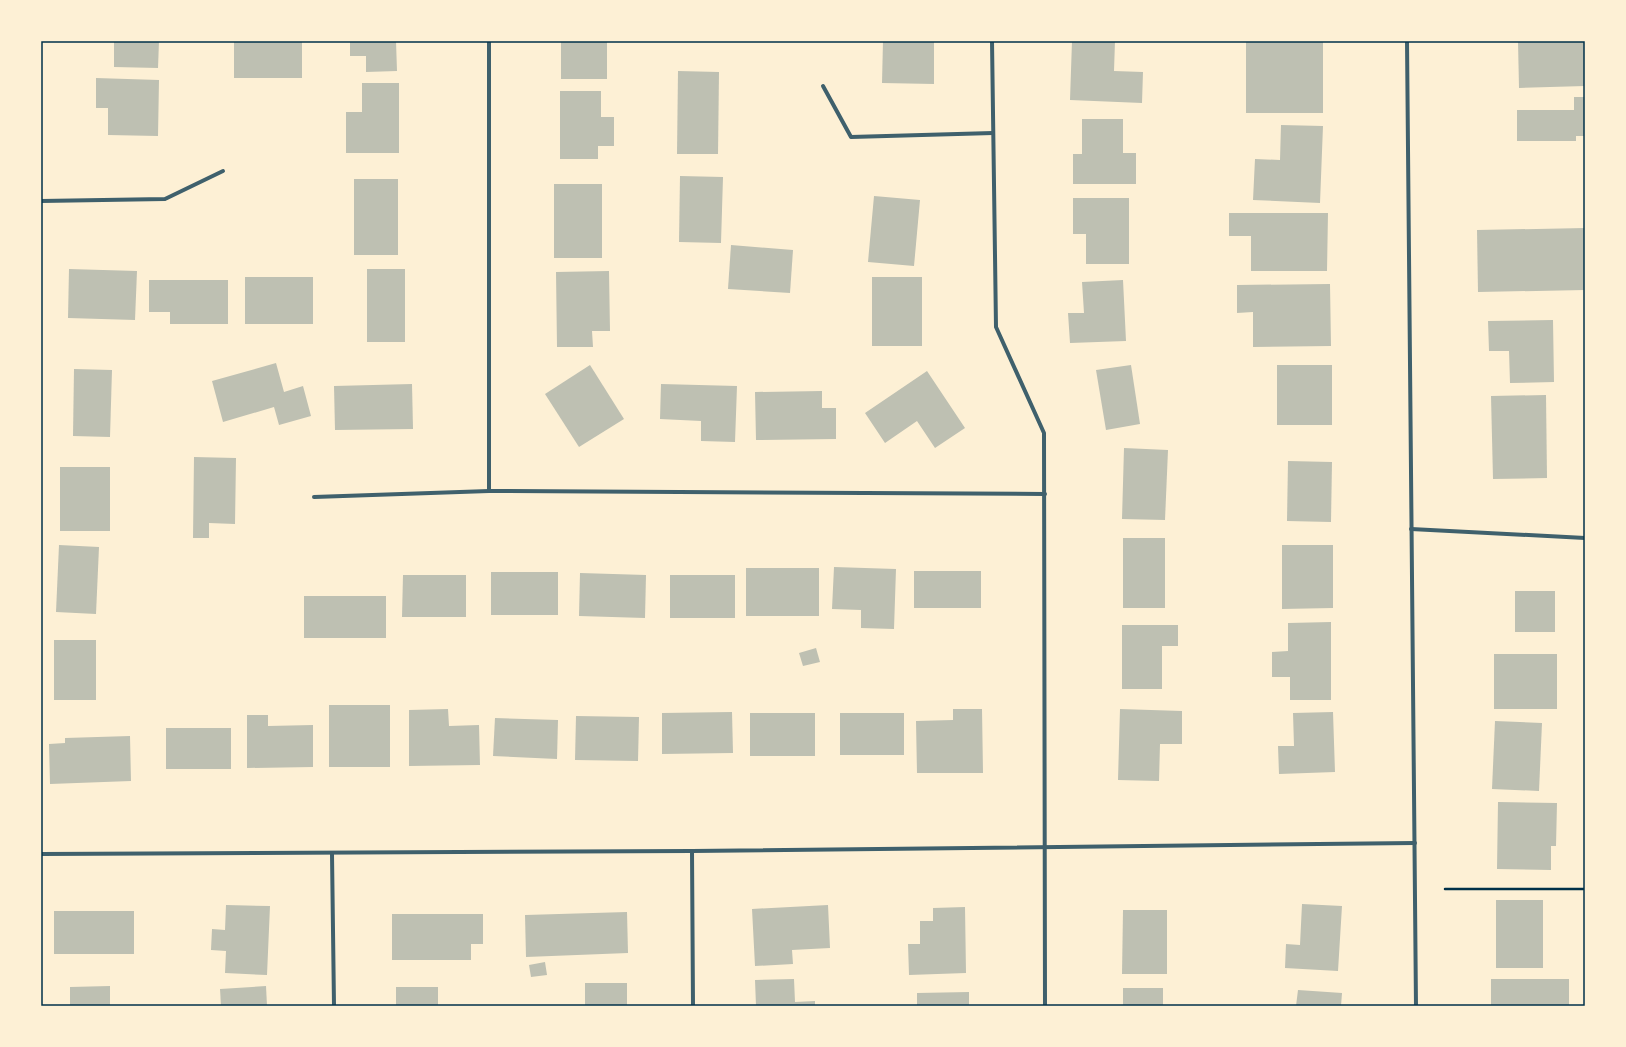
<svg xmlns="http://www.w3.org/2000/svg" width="1626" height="1047" font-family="'IBM Plex Sans',sans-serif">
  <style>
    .building { fill: #bec0b2 }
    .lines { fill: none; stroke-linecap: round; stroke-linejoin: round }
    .path { stroke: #003049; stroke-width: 2.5 }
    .minor { stroke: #3f606c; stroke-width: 4 }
    .neatline { fill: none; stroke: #003049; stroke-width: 1.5 }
  </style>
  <rect width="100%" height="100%" fill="#fdf0d5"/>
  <g class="building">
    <polygon points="114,41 159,41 158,68 114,67"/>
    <rect x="234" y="41" width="68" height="37"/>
    <polygon points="350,41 396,41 397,71 366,72 366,56 350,56"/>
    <rect x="561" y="41" width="46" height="38"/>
    <polygon points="883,41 934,41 934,84 882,83"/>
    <polygon points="1072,41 1115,41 1114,71 1143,72 1142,103 1070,100"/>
    <rect x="1246" y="41" width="77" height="72"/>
    <polygon points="1518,41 1585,41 1585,86 1519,88"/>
    <polygon points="678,71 719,72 718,154 677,154"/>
    <polygon points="96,78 159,80 158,136 108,135 108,108 96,108"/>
    <polygon points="362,83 399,83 399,153 346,153 346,112 362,112"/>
    <polygon points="560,91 601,91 601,117 614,117 614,146 598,146 598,159 560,159"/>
    <polygon points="1574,97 1585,97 1585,136 1576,136 1576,141 1517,141 1517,110 1574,110"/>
    <polygon points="1082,119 1123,119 1123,153 1136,153 1136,184 1073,184 1073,154 1082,154"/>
    <polygon points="1281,125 1323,126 1320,203 1253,200 1255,159 1280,160"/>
    <polygon points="680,176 723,177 721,243 679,242"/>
    <rect x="354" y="179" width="44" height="76"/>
    <rect x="554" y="184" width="48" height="74"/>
    <polygon points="874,196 920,200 914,266 868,262"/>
    <polygon points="1073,198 1129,198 1129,264 1086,264 1086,234 1073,234"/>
    <polygon points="1229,213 1328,213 1327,271 1251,271 1251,236 1229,236"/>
    <polygon points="1585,228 1585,290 1478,292 1477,230"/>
    <polygon points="731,245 793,250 790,293 728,289"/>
    <polygon points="69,269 137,271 135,320 68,318"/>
    <rect x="367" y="269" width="38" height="73"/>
    <polygon points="609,271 610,331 592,331 593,347 557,347 556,272"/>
    <rect x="245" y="277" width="68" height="47"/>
    <rect x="872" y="277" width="50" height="69"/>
    <polygon points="149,280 228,280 228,324 170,324 170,312 149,312"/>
    <polygon points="1123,280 1126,341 1070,343 1068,313 1084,313 1082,282"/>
    <polygon points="1330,284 1331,346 1253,347 1253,312 1237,313 1237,285"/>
    <polygon points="1553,320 1554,382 1510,383 1509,351 1489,351 1488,321"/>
    <polygon points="276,363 284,392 303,386 311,416 279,425 274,407 223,422 212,381"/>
    <polygon points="590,365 624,419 579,447 545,394"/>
    <polygon points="1131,365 1140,424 1106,430 1096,370"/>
    <rect x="1277" y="365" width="55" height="60"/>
    <polygon points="74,369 112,370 110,437 73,436"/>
    <polygon points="927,371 965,428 935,448 917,421 885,443 865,413"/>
    <polygon points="412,384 413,429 335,430 334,386"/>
    <polygon points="661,384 737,386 735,442 701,441 701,421 660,419"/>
    <polygon points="822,391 822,408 836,408 836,439 756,440 755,392"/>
    <polygon points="1546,395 1547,478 1493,479 1491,396"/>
    <polygon points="1124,448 1168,450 1165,520 1122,519"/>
    <polygon points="194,457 236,458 235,524 209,523 209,538 193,538"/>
    <polygon points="1288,461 1332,462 1331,522 1287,521"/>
    <rect x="60" y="467" width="50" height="64"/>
    <rect x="1123" y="538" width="42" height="70"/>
    <polygon points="59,545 99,547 96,614 56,612"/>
    <polygon points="1282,545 1333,545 1333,608 1282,609"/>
    <polygon points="834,567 896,569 894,629 861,628 861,610 832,609"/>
    <rect x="746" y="568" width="73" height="48"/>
    <rect x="914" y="571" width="67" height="37"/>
    <rect x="491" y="572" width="67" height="43"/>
    <polygon points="580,573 646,575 645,618 579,616"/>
    <polygon points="403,575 466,575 466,617 402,617"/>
    <rect x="670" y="575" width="65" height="43"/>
    <rect x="1515" y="591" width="40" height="41"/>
    <rect x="304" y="596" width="82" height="42"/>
    <polygon points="1331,622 1331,700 1290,700 1290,677 1272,677 1272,652 1288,651 1288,623"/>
    <polygon points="1122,625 1178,625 1178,646 1162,646 1162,689 1122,689"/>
    <rect x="54" y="640" width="42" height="60"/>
    <polygon points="816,648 820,662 803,666 799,653"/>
    <rect x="1494" y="654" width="63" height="55"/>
    <rect x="329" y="705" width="61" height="62"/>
    <polygon points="448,709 449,726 479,725 480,765 409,766 409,710"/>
    <polygon points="953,709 982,709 983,773 917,773 916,721 953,720"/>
    <polygon points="1120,709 1182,711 1182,744 1160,744 1159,781 1118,780"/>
    <polygon points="732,712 733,753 662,754 662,713"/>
    <polygon points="1333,712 1335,772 1279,774 1278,746 1294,746 1293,713"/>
    <rect x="750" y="713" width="65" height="43"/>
    <rect x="840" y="713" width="64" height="42"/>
    <polygon points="247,715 268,715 268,726 313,725 313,767 247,768"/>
    <polygon points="576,716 639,717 638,761 575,760"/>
    <polygon points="495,718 558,720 557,759 493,756"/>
    <polygon points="1495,721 1542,723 1539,791 1492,789"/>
    <rect x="166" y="728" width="65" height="41"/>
    <polygon points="130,736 131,781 50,784 49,744 65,743 65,738"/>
    <polygon points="1498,802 1557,803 1556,846 1551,846 1551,870 1497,869"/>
    <rect x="1496" y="900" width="47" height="68"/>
    <polygon points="1302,904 1342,906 1338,971 1285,968 1286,944 1300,945"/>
    <polygon points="226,905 270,906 267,975 225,973 226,951 211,950 212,929 225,930"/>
    <polygon points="828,905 830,948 792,950 793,964 755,966 752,909"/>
    <polygon points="965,907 966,973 909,975 908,944 920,944 920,921 933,921 933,908"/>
    <polygon points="1123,910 1167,910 1167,974 1122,974"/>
    <rect x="54" y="911" width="80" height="43"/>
    <polygon points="627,912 628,953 526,957 525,915"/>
    <polygon points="392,914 483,914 483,944 471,944 471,960 392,960"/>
    <polygon points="545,962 547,975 531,977 529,965"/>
    <polygon points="794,979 795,1002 815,1001 815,1006 756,1006 755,980"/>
    <rect x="1491" y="979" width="78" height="27"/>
    <rect x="585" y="983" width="42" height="23"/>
    <polygon points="110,986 110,1006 70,1006 70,987"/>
    <polygon points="266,986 267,1006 221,1006 220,989"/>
    <rect x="396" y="987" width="42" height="19"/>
    <rect x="1123" y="988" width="40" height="18"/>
    <polygon points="1298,990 1342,993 1341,1006 1296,1006"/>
    <polygon points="969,992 969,1006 917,1006 917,993"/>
  </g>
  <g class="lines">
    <polyline class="path" points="1445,889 1585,889"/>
    <g class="minor">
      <polyline points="489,41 489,491"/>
      <polyline points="992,41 996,327 1044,433 1045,1006"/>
      <polyline points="1407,41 1416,1006"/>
      <polyline points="823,86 851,137 993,133"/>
      <polyline points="41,201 165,199 223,171"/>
      <polyline points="314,497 489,491 1045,494"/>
      <polyline points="1411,529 1585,538"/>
      <polyline points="692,851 693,1006"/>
      <polyline points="41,854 692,851 1415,843"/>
      <polyline points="332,854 334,1006"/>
    </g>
  </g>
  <rect width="1626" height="1047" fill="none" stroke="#fdf0d5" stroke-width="84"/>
  <rect x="42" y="42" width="1542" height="963" class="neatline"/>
</svg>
